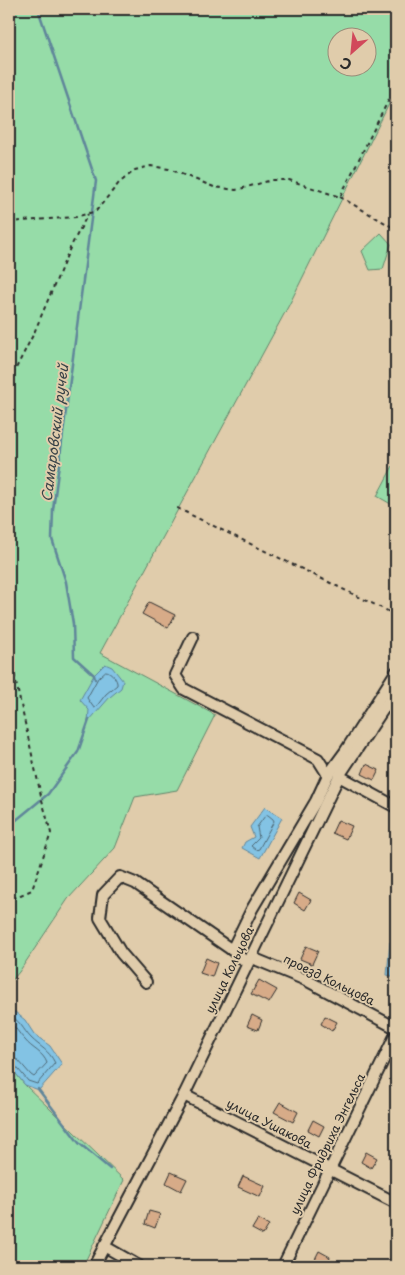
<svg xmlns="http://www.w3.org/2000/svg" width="405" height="1275" font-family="'Playpen Sans',sans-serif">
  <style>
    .green { fill: #96dca8; stroke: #60846a; fill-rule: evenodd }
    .water { fill: #83c3e4; stroke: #60869a }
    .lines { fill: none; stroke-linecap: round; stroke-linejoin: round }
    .shore { stroke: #4e6875; stroke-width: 1 }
    .stream { stroke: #60869a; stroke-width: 2.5 }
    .building { fill: #d7ab88; stroke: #2b2b2b }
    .minor-casing { stroke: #2b2b2b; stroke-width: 14 }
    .path { stroke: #2b2b2b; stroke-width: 2; stroke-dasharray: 4 4; stroke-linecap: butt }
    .minor { stroke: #e0ccab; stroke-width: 10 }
    .labels { text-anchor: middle; stroke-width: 4; stroke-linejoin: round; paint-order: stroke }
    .street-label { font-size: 12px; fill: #2b2b2b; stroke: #e0ccab }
    .water-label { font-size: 14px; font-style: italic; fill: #384247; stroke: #e0ccab }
  </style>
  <rect width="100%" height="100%" fill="#e0ccab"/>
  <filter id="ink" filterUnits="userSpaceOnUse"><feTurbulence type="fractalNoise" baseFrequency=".02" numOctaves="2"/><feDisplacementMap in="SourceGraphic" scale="10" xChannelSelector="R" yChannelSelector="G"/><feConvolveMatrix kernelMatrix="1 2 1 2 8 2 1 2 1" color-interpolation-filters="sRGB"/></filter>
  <g filter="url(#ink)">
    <g class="green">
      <path d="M9,9H396V90L289,305L100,653L215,715L177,790L135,797L115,848L68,899L19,972L9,984ZM338,38H368V68H338Z"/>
      <polygon points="381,233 391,244 383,269 370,270 362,251"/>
      <polygon points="396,460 396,507 377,496"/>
      <polygon points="9,1065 25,1085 124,1180 83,1266 9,1266"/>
    </g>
    <g class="water">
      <polygon points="105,664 112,667 123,681 121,688 110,697 88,722 89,710 80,700 94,675"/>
      <polygon points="265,807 282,818 260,858 242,848 245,842 254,837 250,827"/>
      <polygon points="390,942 396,945 396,977 387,975"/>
      <polygon points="9,1011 15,1012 25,1020 34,1034 50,1046 62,1064 39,1090 25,1085 9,1065"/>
    </g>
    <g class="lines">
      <g class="shore">
        <path d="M106,671C111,671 118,680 117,685L106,694L96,707L94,708L87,698L98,678Z"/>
        <polygon points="268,815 273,819 274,821 259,849 256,850 251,846 259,838 257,827 265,816"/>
        <path d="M9,1016C20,1019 23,1030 31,1038C41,1048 48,1049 55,1063L37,1084L28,1081L14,1064L9,1063"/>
        <path d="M9,1022C16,1027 19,1034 25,1040C32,1049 43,1052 47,1063L34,1077L31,1075L18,1060L9,1057"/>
      </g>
      <g class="stream">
        <polyline points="38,9 96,181 53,510 52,539 66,582 73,624 74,657 94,675 95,679"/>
        <polyline points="9,826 48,794 78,752 89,720"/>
        <polyline points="38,1089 79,1143 110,1169"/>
      </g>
    </g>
    <g class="building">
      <polygon points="149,602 175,615 168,628 142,614"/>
      <polygon points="366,764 379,770 374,780 362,774"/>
      <polygon points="338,820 352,826 346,839 332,833"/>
      <polygon points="299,893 311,900 305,910 294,903"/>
      <polygon points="306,946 318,951 312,964 300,959"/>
      <polygon points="206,958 217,963 212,977 200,973"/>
      <polygon points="259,980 277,990 269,1003 251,994"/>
      <polygon points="252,1015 262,1020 258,1030 247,1026"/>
      <polygon points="325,1016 337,1022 332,1031 321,1024"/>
      <polygon points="280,1102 298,1112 293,1122 274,1112"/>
      <polygon points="313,1120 324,1126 319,1136 308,1130"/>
      <polygon points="366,1152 377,1158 371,1168 361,1162"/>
      <polygon points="171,1172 187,1179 181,1191 166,1183"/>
      <polygon points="243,1176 265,1186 260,1197 238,1187"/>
      <polygon points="149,1211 160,1214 155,1228 145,1224"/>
      <polygon points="258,1219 269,1225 263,1235 252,1229"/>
      <polygon points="319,1251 330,1257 326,1266 320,1266 313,1263"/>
    </g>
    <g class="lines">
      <defs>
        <g id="minor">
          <polyline points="193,637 175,675 184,689 318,759 328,775"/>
          <polyline points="339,776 396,807"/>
          <polyline points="232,950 252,909 316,801 328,775 345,752 396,672"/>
          <polyline points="250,957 306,980 396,1028"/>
          <polyline points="146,982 121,953 100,918 103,895 120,877 135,883 232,950 247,963"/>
          <polyline points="184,1095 396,1203"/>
          <polyline points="104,1246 139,1266"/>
          <polyline points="94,1266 184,1095 339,776 396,690"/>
          <polyline points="283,1266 396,1034"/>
        </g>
      </defs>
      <use href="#minor" class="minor-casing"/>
      <g class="path">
        <polyline points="340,197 396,229"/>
        <polyline points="9,222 76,217 96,211 119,183 135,170 151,166 169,169 214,187 236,190 272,180 289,180 340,197 396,85"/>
        <polyline points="9,382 34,333 70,248 88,214"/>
        <polyline points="177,508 396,615"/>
        <polyline points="9,651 42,800 51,833 32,890 9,900"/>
      </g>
      <use href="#minor" class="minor"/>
    </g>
  </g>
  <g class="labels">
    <g class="street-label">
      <text transform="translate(230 970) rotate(-64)" y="4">улица Кольцова</text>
      <text transform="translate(329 980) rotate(26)" y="4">проезд Кольцова</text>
      <text transform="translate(269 1124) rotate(27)" y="4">улица Ушакова</text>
      <text transform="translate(328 1144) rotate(-64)" y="4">улица Фридриха Энгельса</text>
    </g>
    <g class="water-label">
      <text transform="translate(55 433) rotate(-83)" y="5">Самаровский ручей</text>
    </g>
  </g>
  <rect width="405" height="1275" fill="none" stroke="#e0ccab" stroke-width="30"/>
  <rect x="15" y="15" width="375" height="1245" fill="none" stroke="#2b2b2b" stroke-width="2" filter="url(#ink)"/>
  <g transform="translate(352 52) rotate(207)"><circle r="24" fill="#e0ccab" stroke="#988c78"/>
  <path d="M0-4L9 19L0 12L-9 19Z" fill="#d1495b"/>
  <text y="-8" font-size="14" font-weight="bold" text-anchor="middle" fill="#2b2b2b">С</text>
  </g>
</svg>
